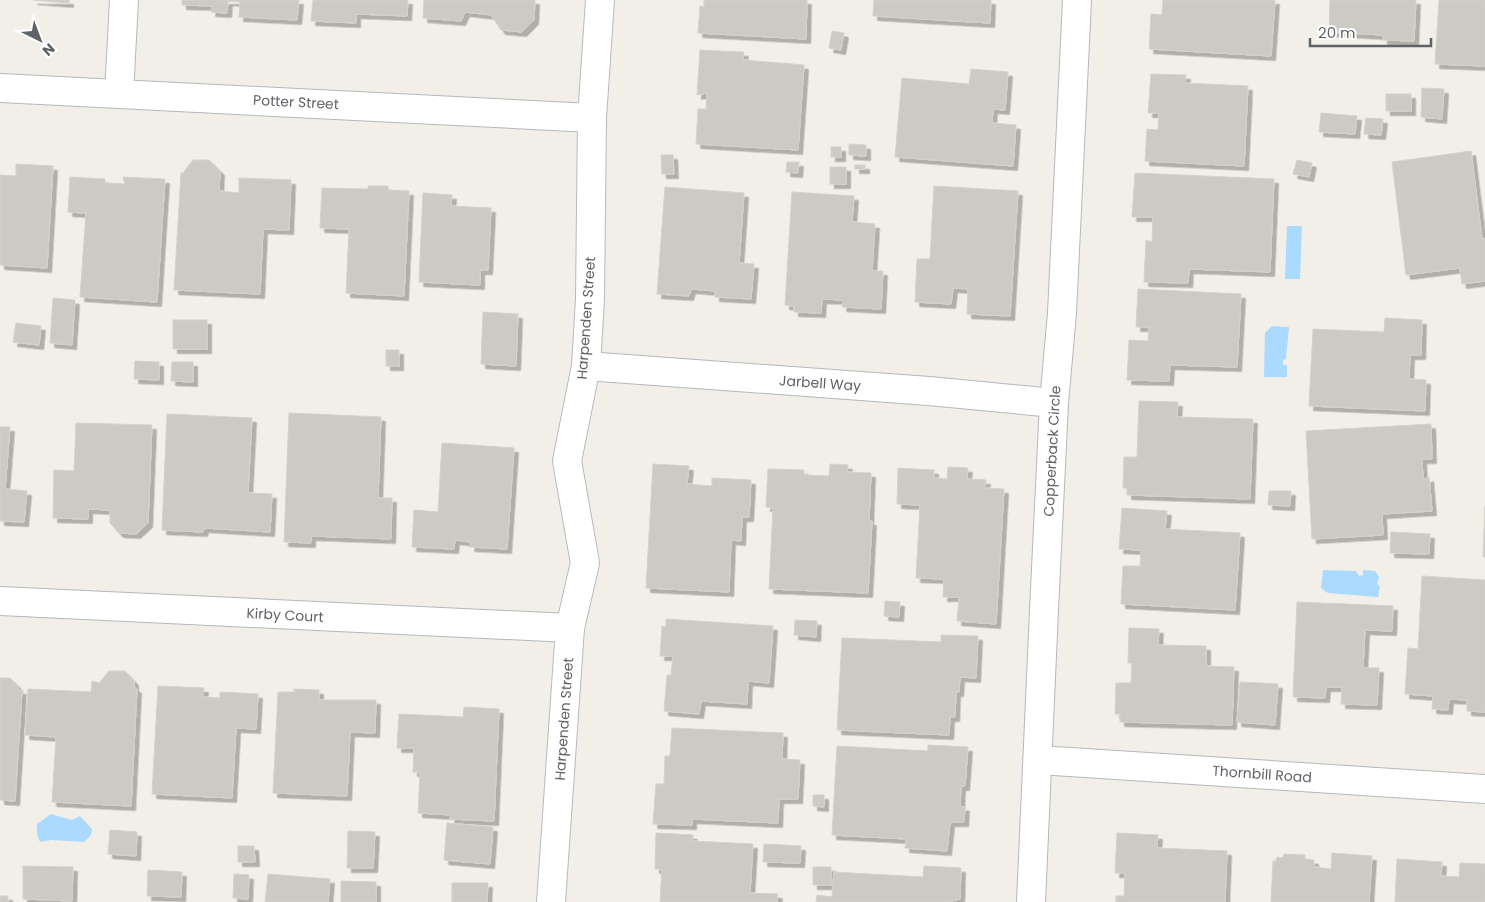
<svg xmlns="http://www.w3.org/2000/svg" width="1485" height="902" font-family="Poppins,sans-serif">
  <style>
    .water { fill: #aadaff }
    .building { fill: #cccac5; stroke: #d6d1c6; filter: url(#shadow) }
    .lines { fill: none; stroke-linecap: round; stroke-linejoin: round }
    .street-casing { stroke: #b5b8bc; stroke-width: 30 }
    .secondary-casing { stroke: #b6babf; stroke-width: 30 }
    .street { stroke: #fff; stroke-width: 28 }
    .secondary { stroke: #fff; stroke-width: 28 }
    .labels { text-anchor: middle; stroke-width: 4; stroke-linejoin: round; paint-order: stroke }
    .street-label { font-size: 14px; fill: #5f6368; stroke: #fff }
  </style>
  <defs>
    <filter id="shadow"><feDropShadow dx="4.5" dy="4.5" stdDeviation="0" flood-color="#0004"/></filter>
  </defs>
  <rect width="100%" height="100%" fill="#f1efe8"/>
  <g class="water">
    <polygon points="1287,226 1302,226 1300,279 1285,279"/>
    <polygon points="1272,326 1289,327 1286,359 1283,360 1283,365 1287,365 1287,377 1264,377 1265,333"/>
    <polygon points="1323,570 1356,571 1359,576 1363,575 1363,570 1375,571 1379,577 1377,584 1380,586 1378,597 1328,593 1321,588"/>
    <polygon points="51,814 72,820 80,816 92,829 91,835 84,842 51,840 40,842 37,834 37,824"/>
  </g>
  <g class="building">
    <polygon points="33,0 69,0 69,3"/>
    <polygon points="182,0 299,0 297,20 239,17 240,2 228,1 227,13 211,12 212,6 182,5"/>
    <polygon points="313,0 408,0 407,16 356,14 356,23 311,21"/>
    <polygon points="424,0 535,0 534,20 522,32 501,30 491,15 465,12 461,21 423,18"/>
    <polygon points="704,0 807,0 806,39 698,33 700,6 704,7"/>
    <polygon points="874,0 991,0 990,23 873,16"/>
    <polygon points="1163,0 1275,0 1271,56 1149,49 1151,14 1162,15"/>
    <polygon points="1330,0 1416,0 1414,41 1383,40 1383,35 1329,32"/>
    <polygon points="1439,0 1485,0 1485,66 1435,64"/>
    <polygon points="832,31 844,33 841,50 829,48"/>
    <polygon points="700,50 744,52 743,60 804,65 798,150 696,144 698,109 706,109 707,93 697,95"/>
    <polygon points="971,69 1008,72 1005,110 993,109 992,123 1016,125 1013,166 895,157 902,78 969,84"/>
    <polygon points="1151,74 1186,75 1185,83 1248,86 1244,166 1145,161 1147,129 1158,130 1159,113 1148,113"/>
    <polygon points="1422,88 1444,89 1442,119 1421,117"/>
    <rect x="1386" y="94" width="25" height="17"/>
    <polygon points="1321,113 1357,116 1355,134 1319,132"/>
    <polygon points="1366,118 1383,119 1381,135 1364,134"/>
    <polygon points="849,144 866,145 866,156 849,155"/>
    <rect x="831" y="147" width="10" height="10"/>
    <polygon points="1471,151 1482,239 1485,239 1485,281 1462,284 1460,268 1406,275 1392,162"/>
    <polygon points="661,155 673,155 674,174 662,174"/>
    <polygon points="193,160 209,160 220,171 219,191 239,193 239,178 291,180 289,230 263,229 260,294 174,290 181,173 183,173"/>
    <polygon points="1297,160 1312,163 1309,177 1293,174"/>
    <polygon points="787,162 799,162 798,173 786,172"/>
    <polygon points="16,164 53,166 47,268 0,265 0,175 16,176"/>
    <rect x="855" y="165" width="10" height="4"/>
    <rect x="830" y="167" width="16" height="17"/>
    <polygon points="1135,173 1274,179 1270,272 1189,269 1188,283 1144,282 1146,240 1152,242 1153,217 1132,217"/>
    <polygon points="70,177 105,179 105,183 125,184 123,177 165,179 157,302 80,297 86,213 68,212"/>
    <polygon points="368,186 388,186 388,190 409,191 404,296 346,293 349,229 320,228 322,188 368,189"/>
    <polygon points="934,186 1018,191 1010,316 967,314 968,289 953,288 951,304 915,302 917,259 930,259"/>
    <polygon points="665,187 744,193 739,263 754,264 751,299 715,297 715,291 691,289 689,296 657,294"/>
    <polygon points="792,192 854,196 852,222 875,224 872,271 883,271 881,309 842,307 843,300 822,299 821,313 794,312 794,306 785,305"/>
    <polygon points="423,193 452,195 451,206 491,208 488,270 480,270 480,285 419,282"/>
    <polygon points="1138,289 1241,294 1237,367 1170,365 1169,381 1127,380 1129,340 1148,341 1149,327 1136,327"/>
    <polygon points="53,298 75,300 72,345 50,343"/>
    <polygon points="483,312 518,314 516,366 481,364"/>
    <polygon points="1385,318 1422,320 1421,355 1410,355 1409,379 1426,380 1425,411 1309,406 1313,329 1384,332"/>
    <rect x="173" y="320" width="34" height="29"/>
    <polygon points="16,323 41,326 39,345 13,342"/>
    <rect x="386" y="350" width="13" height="16"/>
    <polygon points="135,361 159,362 159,380 134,379"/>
    <polygon points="172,362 193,362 193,382 171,381"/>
    <polygon points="1139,401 1178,402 1177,417 1253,419 1250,499 1127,495 1127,488 1123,488 1124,457 1137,457"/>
    <polygon points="289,413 381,417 378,498 392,498 391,539 311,536 311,543 284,542"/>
    <polygon points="167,414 252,418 248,493 272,494 270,532 204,528 203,532 162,530"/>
    <polygon points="76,423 152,425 148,523 136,534 119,533 110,523 110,510 88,509 88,519 53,518 54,470 74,471"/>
    <polygon points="1431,424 1432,459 1422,459 1423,480 1429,477 1432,511 1382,514 1383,535 1312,539 1306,431"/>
    <polygon points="0,427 10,427 5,489 27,491 24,522 0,521"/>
    <polygon points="442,443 514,448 507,549 470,547 471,542 455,540 454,549 412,547 414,510 438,512"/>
    <polygon points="653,464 689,466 687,484 712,486 712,478 751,480 749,517 742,517 741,541 731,540 729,592 646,588"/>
    <polygon points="830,464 848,465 847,472 871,473 869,521 872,521 868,593 769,589 773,508 766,507 768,469 804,470 804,475 829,476"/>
    <polygon points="948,467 968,468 967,479 986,480 985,488 1004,489 996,624 957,621 959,597 943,597 944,579 916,578 920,505 897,504 898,468 934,470 934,478 947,479"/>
    <polygon points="1269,491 1291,491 1290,506 1268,505"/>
    <polygon points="1485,506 1485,557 1483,557"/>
    <polygon points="1122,508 1167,511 1165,529 1240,533 1235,610 1121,604 1123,566 1140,566 1141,550 1119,549"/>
    <polygon points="1391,532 1430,534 1429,554 1390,553"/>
    <polygon points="1422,576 1485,580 1485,712 1467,711 1467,700 1449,699 1448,710 1432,709 1433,696 1405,694 1408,648 1418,649"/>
    <polygon points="885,601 900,602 899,617 884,616"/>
    <polygon points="1297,602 1393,606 1392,631 1365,630 1363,668 1379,668 1377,705 1341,704 1342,687 1326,687 1325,698 1293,697"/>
    <polygon points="666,619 773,626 769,683 748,681 747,704 701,701 699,714 664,711 667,675 671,675 673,656 660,656 662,626 666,627"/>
    <polygon points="795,620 817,621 816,637 794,635"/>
    <polygon points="1129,628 1159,629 1158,645 1206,646 1206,666 1234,667 1232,725 1120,722 1120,714 1115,714 1116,683 1131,683 1132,663 1128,663"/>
    <polygon points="941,635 978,636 976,678 960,677 959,692 956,692 955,717 950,717 949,735 837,730 842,638 941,642"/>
    <polygon points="109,671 125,671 134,681 134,687 137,689 131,806 52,802 56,737 25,735 28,689 91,692 92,681 99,683"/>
    <polygon points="0,678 10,678 18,686 18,690 22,690 15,801 0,800"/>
    <polygon points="1240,682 1278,684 1275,725 1237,722"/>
    <polygon points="158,686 204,688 203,697 220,698 220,692 258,694 256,729 236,728 232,798 152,794"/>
    <polygon points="293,689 319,690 319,700 376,700 375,733 350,732 347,796 273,793 278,692 295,692"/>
    <polygon points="464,707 499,709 494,821 450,819 451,815 418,813 420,772 413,772 414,748 397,748 399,714 463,717"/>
    <polygon points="672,728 783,733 782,759 800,760 798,799 779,799 778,823 692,819 692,825 653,824 656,784 664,784 665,756 670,756"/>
    <polygon points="928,745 968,747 965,786 961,786 960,806 965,807 964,822 950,822 947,851 905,848 906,839 832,835 837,746 928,751"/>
    <polygon points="813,795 824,795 824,807 813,806"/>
    <polygon points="447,823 493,827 490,864 444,860"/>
    <polygon points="110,830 137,832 136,856 108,854"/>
    <polygon points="348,831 375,832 373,868 347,868"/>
    <polygon points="656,833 693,835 692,841 753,844 750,893 778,894 777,902 660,902 662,869 655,869"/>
    <polygon points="1117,833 1158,835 1157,848 1227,851 1225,902 1116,902 1116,896 1124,896 1125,873 1115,873"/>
    <polygon points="764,844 801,846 800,863 763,862"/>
    <polygon points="238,846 254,846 255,862 238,862"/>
    <polygon points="1332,853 1372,856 1369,902 1271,902 1273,861 1276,861 1277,857 1283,858 1284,854 1305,855 1305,859 1314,860 1314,867 1331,869"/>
    <polygon points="1397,859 1442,862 1441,876 1459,877 1460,863 1485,864 1485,902 1395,902"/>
    <polygon points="23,866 73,867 72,901 23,899"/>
    <polygon points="924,866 961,868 960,899 946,902 816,902 817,895 832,897 834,872 923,877"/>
    <rect x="813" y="867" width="18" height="18"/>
    <polygon points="148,870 182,872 181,897 147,896"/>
    <polygon points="234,874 249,875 248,899 233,898"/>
    <polygon points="268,874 330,879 328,902 265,902"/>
    <polygon points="341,881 376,882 376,902 341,902"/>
    <polygon points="452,883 488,883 487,902 452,902"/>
    <rect x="0" y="896" width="8" height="6"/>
  </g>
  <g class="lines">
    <defs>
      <g id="street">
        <polyline points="0,88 592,118"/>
        <polyline points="119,94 124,0"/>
        <polyline points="586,366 929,391 1054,403"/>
        <polyline points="0,601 570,628"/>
        <polyline points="1039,760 1485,789"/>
        <polyline points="1031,902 1044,610 1054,403 1062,313 1077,0"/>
      </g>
      <polyline id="secondary" points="551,902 570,628 585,563 567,461 586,366 590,299 592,118 600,0"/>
    </defs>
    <use href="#street" class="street-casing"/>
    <use href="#secondary" class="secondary-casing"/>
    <use href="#street" class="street"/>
    <use href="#secondary" class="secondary"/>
  </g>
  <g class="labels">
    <g class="street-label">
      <text transform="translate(296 102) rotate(3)" y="5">Potter Street</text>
      <text transform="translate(586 318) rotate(-86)" y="5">Harpenden Street</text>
      <text transform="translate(820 383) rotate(4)" y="5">Jarbell Way</text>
      <text transform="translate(1052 451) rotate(-87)" y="5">Copperback Circle</text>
      <text transform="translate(285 615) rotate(3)" y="5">Kirby Court</text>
      <text transform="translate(564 719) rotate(-86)" y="5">Harpenden Street</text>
      <text transform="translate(1262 774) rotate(4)" y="5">Thornbill Road</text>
    </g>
  </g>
  <g transform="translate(40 40) rotate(138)" stroke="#ffffff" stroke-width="4" paint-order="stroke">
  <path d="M0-4L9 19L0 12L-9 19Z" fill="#5f6368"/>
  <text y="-8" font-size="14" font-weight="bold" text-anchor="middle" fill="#5f6368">N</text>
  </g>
  <path d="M1310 38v8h121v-8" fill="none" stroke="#5f6368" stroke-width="2.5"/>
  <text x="1318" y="38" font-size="15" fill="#5f6368" stroke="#ffffff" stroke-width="4" paint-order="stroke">20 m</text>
</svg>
